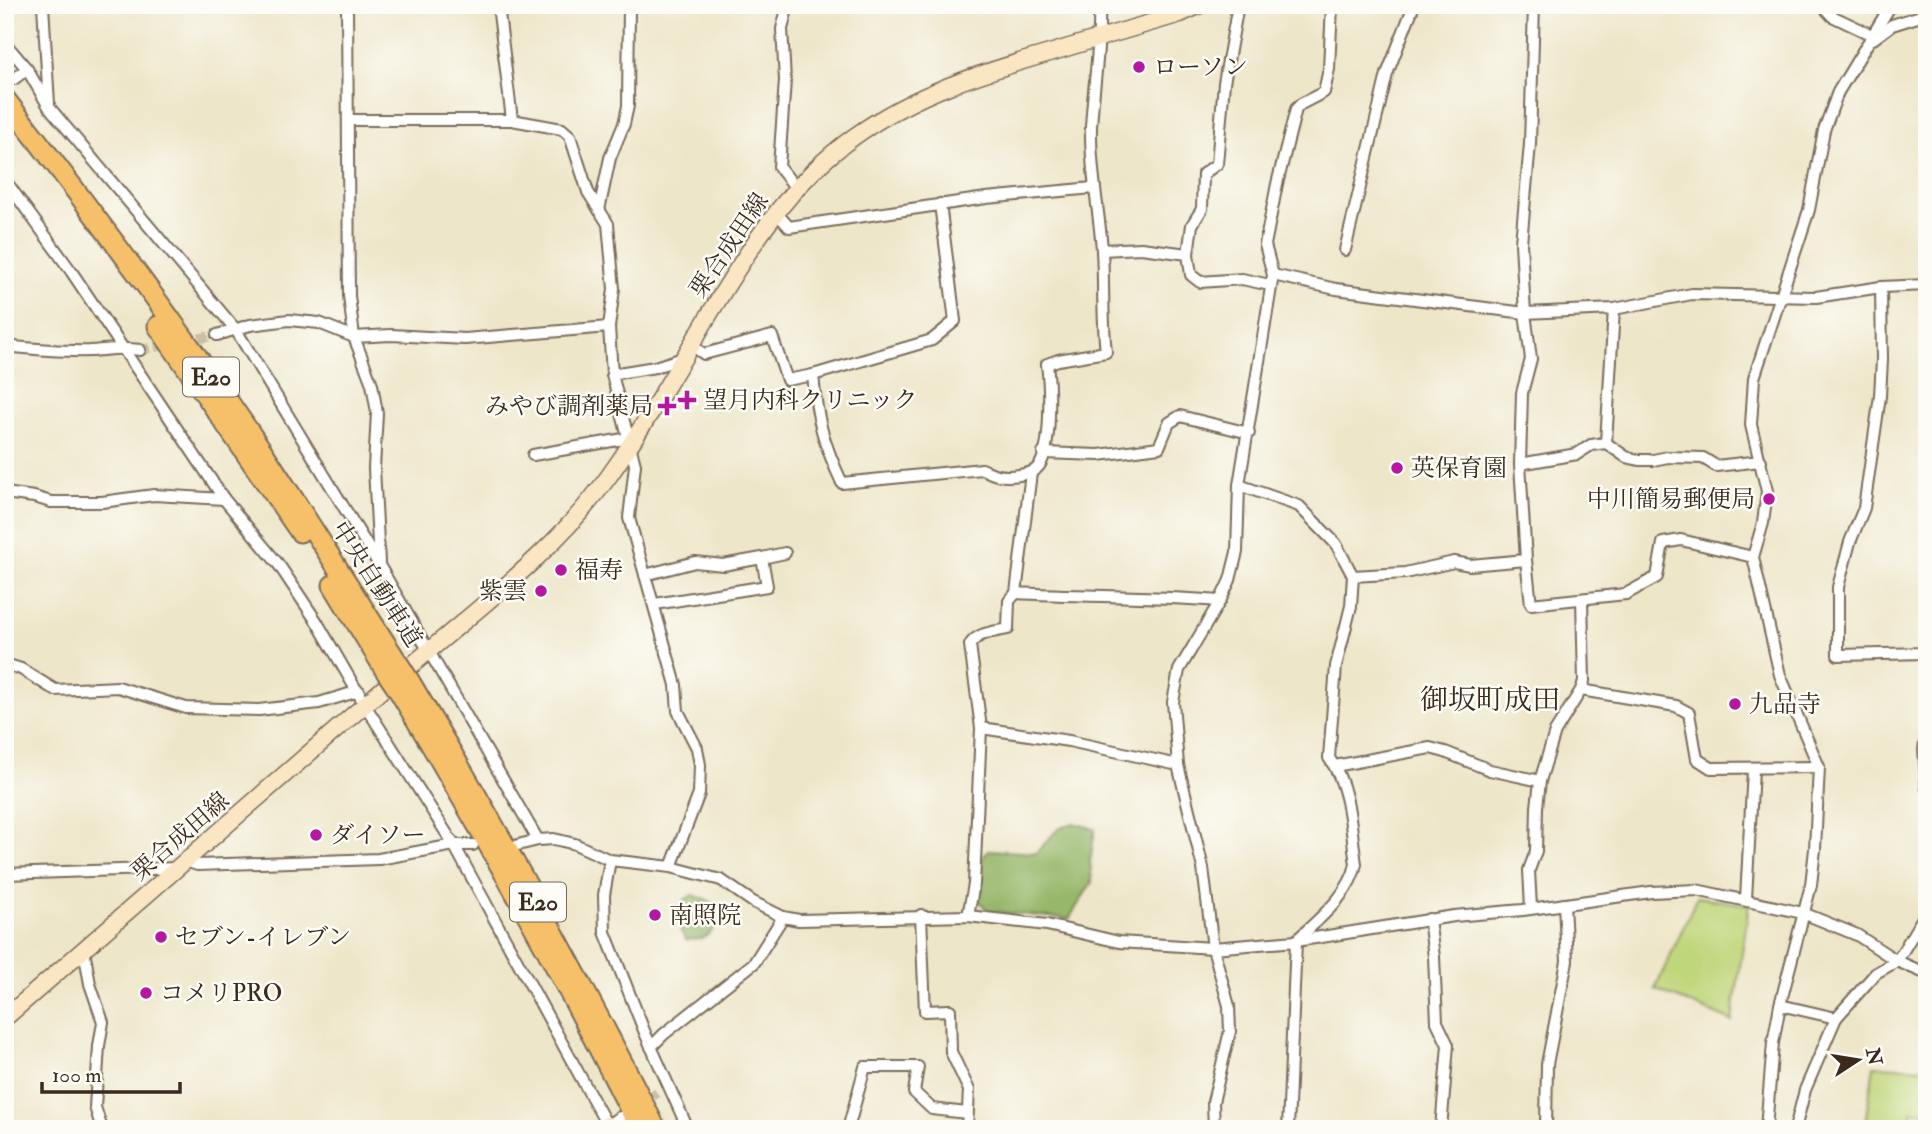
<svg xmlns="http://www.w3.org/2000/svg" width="1932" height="1134" font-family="'IM FELL Double Pica','Noto Serif JP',serif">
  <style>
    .green { fill: #bfd67a; stroke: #7d804c; stroke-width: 2 }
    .forest { fill: #97b76a; stroke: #697044; stroke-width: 2 }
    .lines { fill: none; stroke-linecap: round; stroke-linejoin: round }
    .street-tunnel { stroke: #cac0a7; stroke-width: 10; stroke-dasharray: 10 5; stroke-linecap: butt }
    .street-casing { stroke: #7a6c5a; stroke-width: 14 }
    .secondary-casing { stroke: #7a6c5a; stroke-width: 19 }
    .highway-casing { stroke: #7a6c5a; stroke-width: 23 }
    .street { stroke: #fff; stroke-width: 10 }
    .secondary { stroke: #fbe6c4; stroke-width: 16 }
    .highway { stroke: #f6c06b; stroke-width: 19 }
    .highway-bridge-casing { stroke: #7a6c5a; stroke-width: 23; stroke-linecap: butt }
    .highway-bridge { stroke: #f6c06b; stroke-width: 19 }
    .poi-dot { fill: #b5179e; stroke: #fdfcf7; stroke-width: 2.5 }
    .labels { text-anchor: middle; stroke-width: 5; stroke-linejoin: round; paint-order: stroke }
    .shield { fill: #fdfcf7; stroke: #75695f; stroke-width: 2 }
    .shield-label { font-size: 23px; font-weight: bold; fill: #3b2a1e }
    .poi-label { font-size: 24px; fill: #3b2a1e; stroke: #fdfcf7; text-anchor: start }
    .street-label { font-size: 24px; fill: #3b2a1e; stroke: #fdfcf7 }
    .quarter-label { font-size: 28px; fill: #3b2a1e; stroke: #fdfcf7 }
  </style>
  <rect width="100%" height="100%" fill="#fdfcf7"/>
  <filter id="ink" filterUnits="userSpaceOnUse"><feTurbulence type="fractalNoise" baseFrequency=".0143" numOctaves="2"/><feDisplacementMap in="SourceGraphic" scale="14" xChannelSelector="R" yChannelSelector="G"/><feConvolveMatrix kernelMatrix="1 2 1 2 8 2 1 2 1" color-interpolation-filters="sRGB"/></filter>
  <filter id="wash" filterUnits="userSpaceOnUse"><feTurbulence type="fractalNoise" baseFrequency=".00686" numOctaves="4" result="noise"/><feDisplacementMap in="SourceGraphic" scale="28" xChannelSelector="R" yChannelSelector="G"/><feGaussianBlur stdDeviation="1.57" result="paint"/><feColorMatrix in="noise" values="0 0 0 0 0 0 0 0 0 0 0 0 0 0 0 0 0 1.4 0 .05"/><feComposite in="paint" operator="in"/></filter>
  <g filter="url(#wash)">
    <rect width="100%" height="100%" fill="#eee6c9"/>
    <g class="green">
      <polygon points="1697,897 1749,905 1732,1021 1655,989"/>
      <polygon points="1874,1066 1927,1068 1927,1112 1912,1112 1909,1129 1864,1129"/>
    </g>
    <g class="forest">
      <polygon points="1073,823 1095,829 1090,861 1092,882 1069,919 988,911 979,901 983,857 989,850 1036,853 1058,829"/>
      <path d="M693,895C697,897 705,898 709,901C724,910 717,931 703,938C698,940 691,939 686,940C675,924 672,904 693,895Z"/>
    </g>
  </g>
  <g filter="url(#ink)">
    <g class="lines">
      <g class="street-tunnel">
        <polyline points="140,350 217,335"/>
        <polyline points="640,1104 657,1093"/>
      </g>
      <defs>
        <g id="street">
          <polyline points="43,5 49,104"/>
          <polyline points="347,5 349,296 354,337 372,384 377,413 374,468 379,562"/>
          <polyline points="498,5 512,120 562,129 570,136 588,192 608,224 614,289 609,327 612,374 655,367 683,358"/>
          <polyline points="788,5 782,29 785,80 779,167 796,188"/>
          <polyline points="1534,5 1530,144 1521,243 1525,313 1531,359 1522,393 1520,464 1526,560 1531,604 1626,594 1657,577 1663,543 1681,540 1753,557"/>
          <polyline points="1822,5 1832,16 1872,35"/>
          <polyline points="1873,39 1892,25 1927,14"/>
          <polyline points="5,43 27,69 49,107 236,330 379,565 538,840"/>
          <polyline points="14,79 27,69"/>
          <polyline points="349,120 512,120"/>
          <polyline points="5,180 71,271 224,499 279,565 317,622 365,705 454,845 609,1129"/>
          <path d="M940,204L955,321L932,340L813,375C817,420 823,442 842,483L982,469C987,471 993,474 997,475C1008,477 1032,476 1039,466C1052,448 1050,387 1047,364L1058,360L1106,352C1102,318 1104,284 1102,250C1099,209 1090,169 1091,128C1093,86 1101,47 1099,5"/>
          <polyline points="599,210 610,158 624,124 628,106 629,5"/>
          <polyline points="775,211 789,227 986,198 1093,188"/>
          <polyline points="1102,250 1141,248 1188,254 1191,275 1200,282 1242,279 1270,285"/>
          <polyline points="1345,250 1387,74 1414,5"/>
          <polyline points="1188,254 1192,225 1202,209 1203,174 1217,164 1224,83 1238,5"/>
          <polyline points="1273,275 1336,289 1525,313 1614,309 1692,294 1816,297 1881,287 1927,285"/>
          <polyline points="1881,287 1882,360 1880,396 1864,508 1850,542 1838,587 1838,655 1927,653"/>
          <polyline points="217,335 250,325 289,320 319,323 354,337 391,335 465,339 609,327"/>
          <polyline points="691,345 704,354 772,336 787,380 813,375"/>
          <path d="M5,346C33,349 61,352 90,351C107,350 122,347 140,350"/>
          <polyline points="612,374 635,465 629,518 676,685 678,711 697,748 700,765 699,794 671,867"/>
          <polyline points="1606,443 1614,309"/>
          <polyline points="1043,453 1099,455 1159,447 1169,423 1180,416 1249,433"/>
          <polyline points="533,455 629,438"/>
          <polyline points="1520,464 1577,454 1591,445 1606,443 1626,457 1639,460 1653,460 1668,457 1703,458 1716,466 1761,461"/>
          <path d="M1239,485L1299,506L1336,544L1353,576L1351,606L1336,666L1329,758C1350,786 1351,830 1356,864C1350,895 1318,919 1296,941L1288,1129"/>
          <polyline points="5,493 34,497 51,502 102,502 154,495 224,499"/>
          <polyline points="762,558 785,553"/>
          <polyline points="645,575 695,562 723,565 762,558 767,586 655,604"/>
          <polyline points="1353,576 1405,573 1454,562 1470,565 1526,560"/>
          <path d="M1016,593C1084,597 1152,595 1220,601"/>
          <polyline points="5,664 21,669 55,690 118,687 186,708 259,710 319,703 359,691"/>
          <polyline points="1581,690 1676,706 1689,713 1697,759 1711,768 1819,767"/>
          <polyline points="981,728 1069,741 1178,765"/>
          <polyline points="1927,730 1924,750 1927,789"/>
          <polyline points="1335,766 1430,748 1445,752 1490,770 1540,781"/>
          <polyline points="518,845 538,840 554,839 575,844 610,860 671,867 721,880 753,902 783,917 799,920 968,916 1047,925 1119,942 1213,948 1296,941 1454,916 1523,910 1651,892 1696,890 1803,913 1857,935 1897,961 1927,974"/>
          <polyline points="610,860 604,895 605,932 645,1033 688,1129"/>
          <polyline points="186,861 197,865 379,859 454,845 473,845"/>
          <polyline points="5,874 178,868"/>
          <polyline points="1746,899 1753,769"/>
          <polyline points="1531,908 1529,870 1536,851 1537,807 1540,781 1555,732 1581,690 1584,681 1582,599"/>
          <polyline points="921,915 925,1011 950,1010 951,1052 969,1090 967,1129"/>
          <path d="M968,916L974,884L981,728L970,645C977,632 995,632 1008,629L1009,601L1016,593L1031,473"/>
          <polyline points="1429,919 1434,957 1437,1022 1448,1045 1441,1129"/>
          <polyline points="84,950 90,984 103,1022 99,1046 95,1107 102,1129"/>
          <polyline points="1780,1005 1836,1018 1876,973 1897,961 1927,911"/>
          <polyline points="651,1047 664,1034 754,963 783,917"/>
          <polyline points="607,1125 620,1117"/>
          <polyline points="848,1129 865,1067 918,1067 914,1092 932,1109 967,1113"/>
          <polyline points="1214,1129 1213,1102 1230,1031 1229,1006 1213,948 1203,868 1178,765 1173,702 1179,670 1220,601 1230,580 1237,552 1239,485 1273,275 1265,245 1277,184 1296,109 1301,104 1324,92 1329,69 1332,5"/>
          <polyline points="1546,1129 1547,1064 1567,961 1564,904"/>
          <polyline points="1766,1129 1773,1043 1780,1005 1811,885 1815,849 1819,767 1780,675 1753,557 1763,523 1767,491 1751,425 1754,378 1809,210 1824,130 1838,92 1891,5"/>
          <polyline points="1795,1129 1805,1090 1836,1018"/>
        </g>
        <g id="secondary">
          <path d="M411,666C480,606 555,552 609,476C645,425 677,369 709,315C750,247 789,183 855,136C917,92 981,73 1053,52C1095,39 1137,27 1180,14L1200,5"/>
          <polyline points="5,1018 384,688"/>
          <polyline points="606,1129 607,1125"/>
        </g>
        <g id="highway">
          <path d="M5,99C95,214 182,332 263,452C309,522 353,593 398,663"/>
          <polyline points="158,326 300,532"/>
          <polyline points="333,585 387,673"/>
          <path d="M410,682C497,828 580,976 656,1129"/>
          <path d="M399,691C485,834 565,980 640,1129"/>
        </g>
      </defs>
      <use href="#street" class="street-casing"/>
      <use href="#secondary" class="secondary-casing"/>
      <use href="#highway" class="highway-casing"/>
      <use href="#street" class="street"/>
      <use href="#secondary" class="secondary"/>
      <use href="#highway" class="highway"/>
      <defs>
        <g id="highway-bridge">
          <polyline points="398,663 410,682"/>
          <polyline points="387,673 399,691"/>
        </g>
      </defs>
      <use href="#highway-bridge" class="highway-bridge-casing"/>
      <use href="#highway-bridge" class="highway-bridge"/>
    </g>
  </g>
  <g class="poi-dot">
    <circle cx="1139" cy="67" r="7"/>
    <path d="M683.5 389.5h7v7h7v7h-7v7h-7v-7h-7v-7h7z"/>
    <path d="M663.5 395.5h7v7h7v7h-7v7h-7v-7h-7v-7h7z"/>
    <circle cx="1397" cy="468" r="7"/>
    <circle cx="1769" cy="499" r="7"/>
    <circle cx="561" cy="570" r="7"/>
    <circle cx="541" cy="591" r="7"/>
    <circle cx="1735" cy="704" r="7"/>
    <circle cx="316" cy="835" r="7"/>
    <circle cx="655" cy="915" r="7"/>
    <circle cx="161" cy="937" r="7"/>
    <circle cx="146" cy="993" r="7"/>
  </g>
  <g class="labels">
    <g class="shield">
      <rect x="183" y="357.5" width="56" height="39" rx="5"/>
      <rect x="510" y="882.5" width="56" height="39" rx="5"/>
    </g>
    <g class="shield-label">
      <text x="211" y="385">E20</text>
      <text x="538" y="910">E20</text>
    </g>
    <g class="poi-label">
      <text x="1153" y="75">ローソン</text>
      <text x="703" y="408">望月内科クリニック</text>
      <text x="653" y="414" text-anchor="end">みやび調剤薬局</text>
      <text x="1411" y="476">英保育園</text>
      <text x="1755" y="507" text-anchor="end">中川簡易郵便局</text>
      <text x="575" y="578">福寿</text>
      <text x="527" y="599" text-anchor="end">紫雲</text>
      <text x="1749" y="712">九品寺</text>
      <text x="330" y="843">ダイソー</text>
      <text x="669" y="923">南照院</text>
      <text x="175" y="945">セブン-イレブン</text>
      <text x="160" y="1001">コメリPRO</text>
    </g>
    <g class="street-label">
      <text transform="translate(729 245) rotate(-56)" y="8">栗合成田線</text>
      <text transform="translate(377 584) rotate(57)" y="8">中央自動車道</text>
      <text transform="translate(180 836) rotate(-41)" y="8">栗合成田線</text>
    </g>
    <g class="quarter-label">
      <text x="1490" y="709">御坂町成田</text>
    </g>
  </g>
  <rect width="1932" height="1134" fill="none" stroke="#fdfcf7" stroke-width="28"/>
  <g transform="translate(1858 1060) rotate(78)" stroke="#fdfcf7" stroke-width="5" paint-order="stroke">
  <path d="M0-5L12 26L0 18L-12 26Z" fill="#3b2a1e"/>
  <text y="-10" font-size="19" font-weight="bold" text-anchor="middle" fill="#3b2a1e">N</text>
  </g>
  <path d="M42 1082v10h138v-10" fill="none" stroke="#3b2a1e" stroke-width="3.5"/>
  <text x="52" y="1082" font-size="21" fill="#3b2a1e" stroke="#fdfcf7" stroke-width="5" paint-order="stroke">100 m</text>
</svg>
